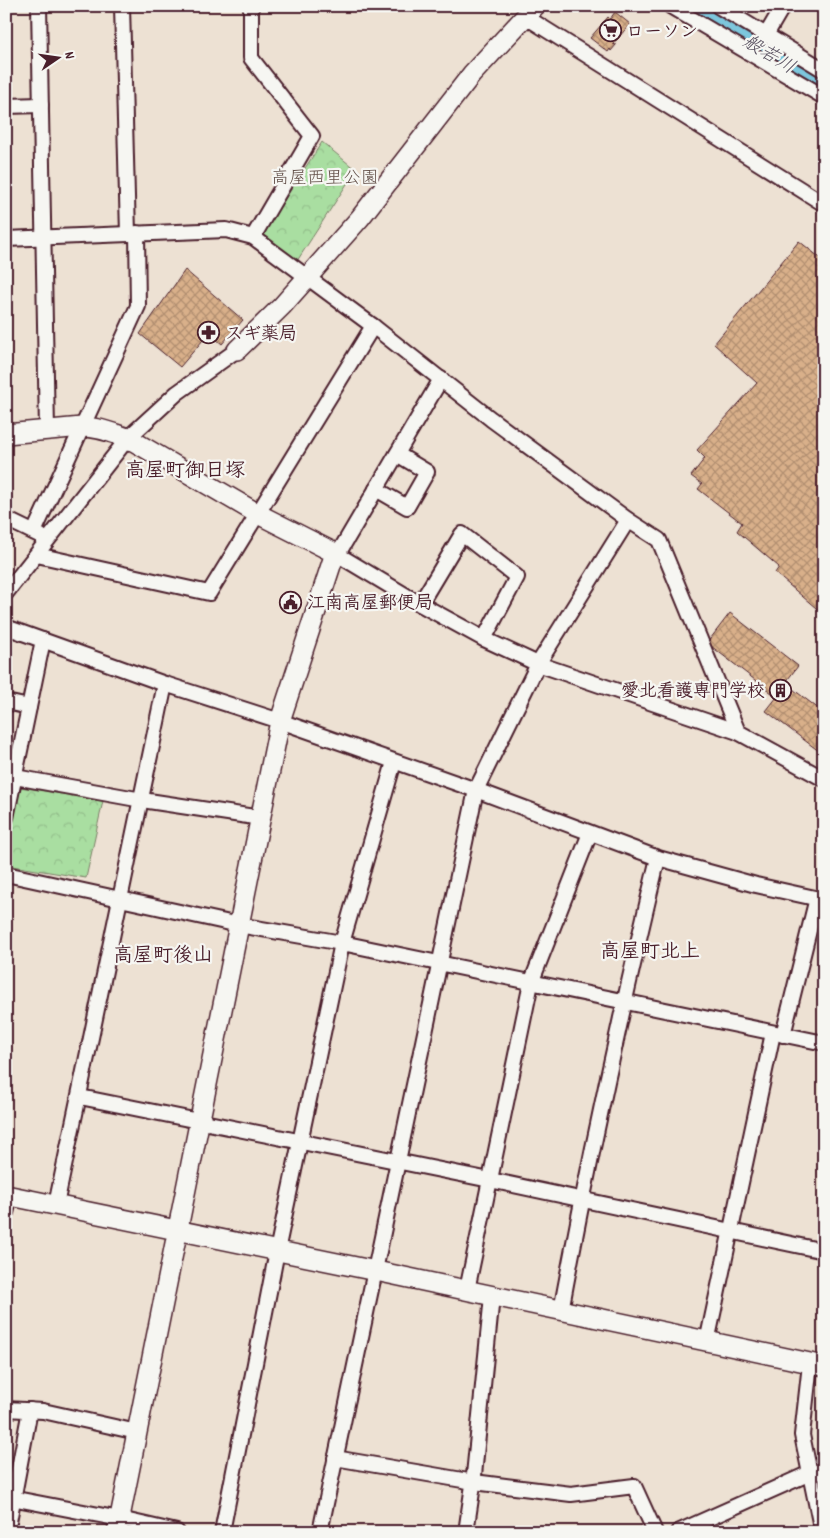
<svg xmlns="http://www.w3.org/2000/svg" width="830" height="1538" font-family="Dekko,'Klee One',sans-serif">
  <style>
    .park { fill: url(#park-crowns); stroke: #7a7e66 }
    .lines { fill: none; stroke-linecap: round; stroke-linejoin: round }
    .river { stroke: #7dc7dd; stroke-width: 24 }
    .building { fill: url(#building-cross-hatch); stroke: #4a1f2b }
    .street-casing { stroke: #4a1f2b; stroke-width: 18 }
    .secondary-casing { stroke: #4a1f2b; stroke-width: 22 }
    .street { stroke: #f6f6f2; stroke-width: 14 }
    .secondary { stroke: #f6f6f2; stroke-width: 19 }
    .labels { text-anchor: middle; stroke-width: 4.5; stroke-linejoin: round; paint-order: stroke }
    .poi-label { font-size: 18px; font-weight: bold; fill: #4a1f2b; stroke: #f6f6f2; text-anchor: start }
    .park-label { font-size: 18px; fill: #624f48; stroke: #f6f6f2 }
    .water-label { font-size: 19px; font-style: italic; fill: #595160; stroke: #f6f6f2 }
    .quarter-label { font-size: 20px; font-weight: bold; fill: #4a1f2b; stroke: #f6f6f2 }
  </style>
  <defs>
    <pattern id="park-crowns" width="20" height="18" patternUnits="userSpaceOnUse" patternTransform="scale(1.25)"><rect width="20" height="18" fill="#a9dea1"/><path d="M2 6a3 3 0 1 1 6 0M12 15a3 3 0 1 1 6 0" fill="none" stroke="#93be8b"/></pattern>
    <pattern id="building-cross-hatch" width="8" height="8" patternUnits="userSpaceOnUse" patternTransform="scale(1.25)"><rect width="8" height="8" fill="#d9b08a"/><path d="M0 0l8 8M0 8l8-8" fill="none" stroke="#b28f71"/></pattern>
  </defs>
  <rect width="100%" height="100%" fill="#ede1d3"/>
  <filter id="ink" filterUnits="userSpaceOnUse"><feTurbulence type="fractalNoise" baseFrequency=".02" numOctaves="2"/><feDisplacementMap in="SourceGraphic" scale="10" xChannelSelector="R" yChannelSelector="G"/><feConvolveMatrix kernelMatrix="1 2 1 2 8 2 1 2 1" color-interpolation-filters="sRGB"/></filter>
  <g filter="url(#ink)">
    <g class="park">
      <polygon points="322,142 356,170 297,261 261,236"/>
      <polygon points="20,787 103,801 86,878 6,865 6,847"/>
    </g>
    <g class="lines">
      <polyline class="river" points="691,6 824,85"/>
    </g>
    <g class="building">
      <polygon points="615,12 630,24 613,44 616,45 611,51 610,49 608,52 590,38 608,17 610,19"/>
      <polygon points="799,241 824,261 824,621 820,618 823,614 775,573 779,567 737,531 742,523 698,489 702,484 691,476 705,458 697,450 757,383 714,344"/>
      <polygon points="185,270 243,320 222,344 209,333 180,367 140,334"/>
      <polygon points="730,613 798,666 785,683 824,713 816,723 824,729 824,755 766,711 777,697 707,643"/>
    </g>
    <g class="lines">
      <defs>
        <g id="street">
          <polyline points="39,6 47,430"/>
          <polyline points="122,6 128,234"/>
          <polyline points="251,6 251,58 312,136 253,237"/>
          <polyline points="670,6 824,97"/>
          <polyline points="718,6 824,70"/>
          <polyline points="526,17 824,204"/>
          <polyline points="766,35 783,6"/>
          <polyline points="6,106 41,105"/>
          <polyline points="6,239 226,230 253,237 373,326 491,419 628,520 538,664 476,790 320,1532"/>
          <polyline points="376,489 407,507 427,472 397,454"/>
          <polyline points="6,519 41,536"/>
          <polyline points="628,520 659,540 738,732 824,779"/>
          <polyline points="34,532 138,306 137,233"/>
          <polyline points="335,553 420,604 484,639 538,664 738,732"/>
          <polyline points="338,554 441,379"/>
          <polyline points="37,555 209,593 373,326"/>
          <polyline points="6,593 128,438 177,393 237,350"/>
          <polyline points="420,604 462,534 517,577 484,639"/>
          <polyline points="6,627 165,684 280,721 476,790 658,858 756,885 824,900"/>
          <polyline points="6,702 29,707"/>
          <polyline points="15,777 142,800 261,818"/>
          <polyline points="6,818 43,640"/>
          <polyline points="6,874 239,925 342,943 824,1043"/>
          <polyline points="783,1035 817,898"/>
          <polyline points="80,1097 490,1180 824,1251"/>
          <polyline points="56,1205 165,684"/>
          <polyline points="6,1213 10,1196"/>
          <polyline points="467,1290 531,983 590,833"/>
          <path d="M561,1311C589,1159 622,1008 658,858"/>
          <polyline points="707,1342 773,1033"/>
          <polyline points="810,1364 802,1435 822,1532"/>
          <polyline points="6,1409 43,1411 137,1432"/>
          <polyline points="335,1458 474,1482 571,1494 634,1486 655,1532"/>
          <polyline points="6,1497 120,1519 177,1532"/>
          <polyline points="7,1532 30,1410"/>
          <polyline points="222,1532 277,1251 342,943 394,762"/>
          <polyline points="466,1532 473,1485 492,1296"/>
          <polyline points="678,1532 810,1473 824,1471"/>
        </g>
        <g id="secondary">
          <polyline points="237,350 282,306 360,218 472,74 535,6"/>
          <path d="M6,434L82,427C99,427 112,433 128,438L258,514L335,553L280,721L117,1532"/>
          <polyline points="6,1195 376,1271 824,1366"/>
        </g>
      </defs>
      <use href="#street" class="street-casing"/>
      <use href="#secondary" class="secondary-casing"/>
      <use href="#street" class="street"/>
      <use href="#secondary" class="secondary"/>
    </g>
  </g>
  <defs>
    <symbol id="supermarket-ring" viewBox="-11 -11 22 22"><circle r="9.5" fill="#f6f6f2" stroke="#4a1f2b" stroke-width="1.5"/><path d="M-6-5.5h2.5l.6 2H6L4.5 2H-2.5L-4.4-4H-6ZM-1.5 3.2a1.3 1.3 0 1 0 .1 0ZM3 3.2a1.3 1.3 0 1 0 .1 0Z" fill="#4a1f2b"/></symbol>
    <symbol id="pharmacy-ring" viewBox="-11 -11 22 22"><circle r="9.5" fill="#f6f6f2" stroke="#4a1f2b" stroke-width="1.5"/><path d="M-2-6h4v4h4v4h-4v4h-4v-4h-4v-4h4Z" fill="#4a1f2b"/></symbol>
    <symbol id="civic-ring" viewBox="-11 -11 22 22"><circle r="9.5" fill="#f6f6f2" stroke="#4a1f2b" stroke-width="1.5"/><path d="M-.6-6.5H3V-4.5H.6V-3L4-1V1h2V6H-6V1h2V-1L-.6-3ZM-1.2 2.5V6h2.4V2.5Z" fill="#4a1f2b"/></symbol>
    <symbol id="building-ring" viewBox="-11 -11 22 22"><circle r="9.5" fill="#f6f6f2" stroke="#4a1f2b" stroke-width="1.5"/><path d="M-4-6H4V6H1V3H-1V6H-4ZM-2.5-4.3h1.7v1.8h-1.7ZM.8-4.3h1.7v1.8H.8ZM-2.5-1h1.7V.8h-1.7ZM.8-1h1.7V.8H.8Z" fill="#4a1f2b"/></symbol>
  </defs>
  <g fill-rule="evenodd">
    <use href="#supermarket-ring" x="598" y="18" width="25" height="25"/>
    <use href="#pharmacy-ring" x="196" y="320" width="25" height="25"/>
    <use href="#civic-ring" x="278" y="590" width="25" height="25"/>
    <use href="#building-ring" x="768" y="678" width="25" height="25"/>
  </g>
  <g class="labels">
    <g class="poi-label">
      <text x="626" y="37">ローソン</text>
      <text x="225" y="339">スギ薬局</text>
      <text x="307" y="608">江南高屋郵便局</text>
      <text x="765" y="696" text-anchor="end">愛北看護専門学校</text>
    </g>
    <g class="park-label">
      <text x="325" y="183">高屋西里公園</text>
    </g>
    <g class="water-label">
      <text transform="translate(770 53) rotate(31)" y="7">般若川</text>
    </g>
    <g class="quarter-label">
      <text x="185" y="476">高屋町御日塚</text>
      <text x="650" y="957">高屋町北上</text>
      <text x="163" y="961">高屋町後山</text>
    </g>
  </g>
  <rect width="830" height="1538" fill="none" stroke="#f6f6f2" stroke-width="25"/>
  <rect x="12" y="12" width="805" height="1513" fill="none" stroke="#4a1f2b" stroke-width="2" filter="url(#ink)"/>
  <g transform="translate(58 58) rotate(77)" stroke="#f6f6f2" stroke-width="4" paint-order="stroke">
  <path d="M0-4L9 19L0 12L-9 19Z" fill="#4a1f2b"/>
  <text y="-8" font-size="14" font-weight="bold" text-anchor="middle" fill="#4a1f2b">N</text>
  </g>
</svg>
